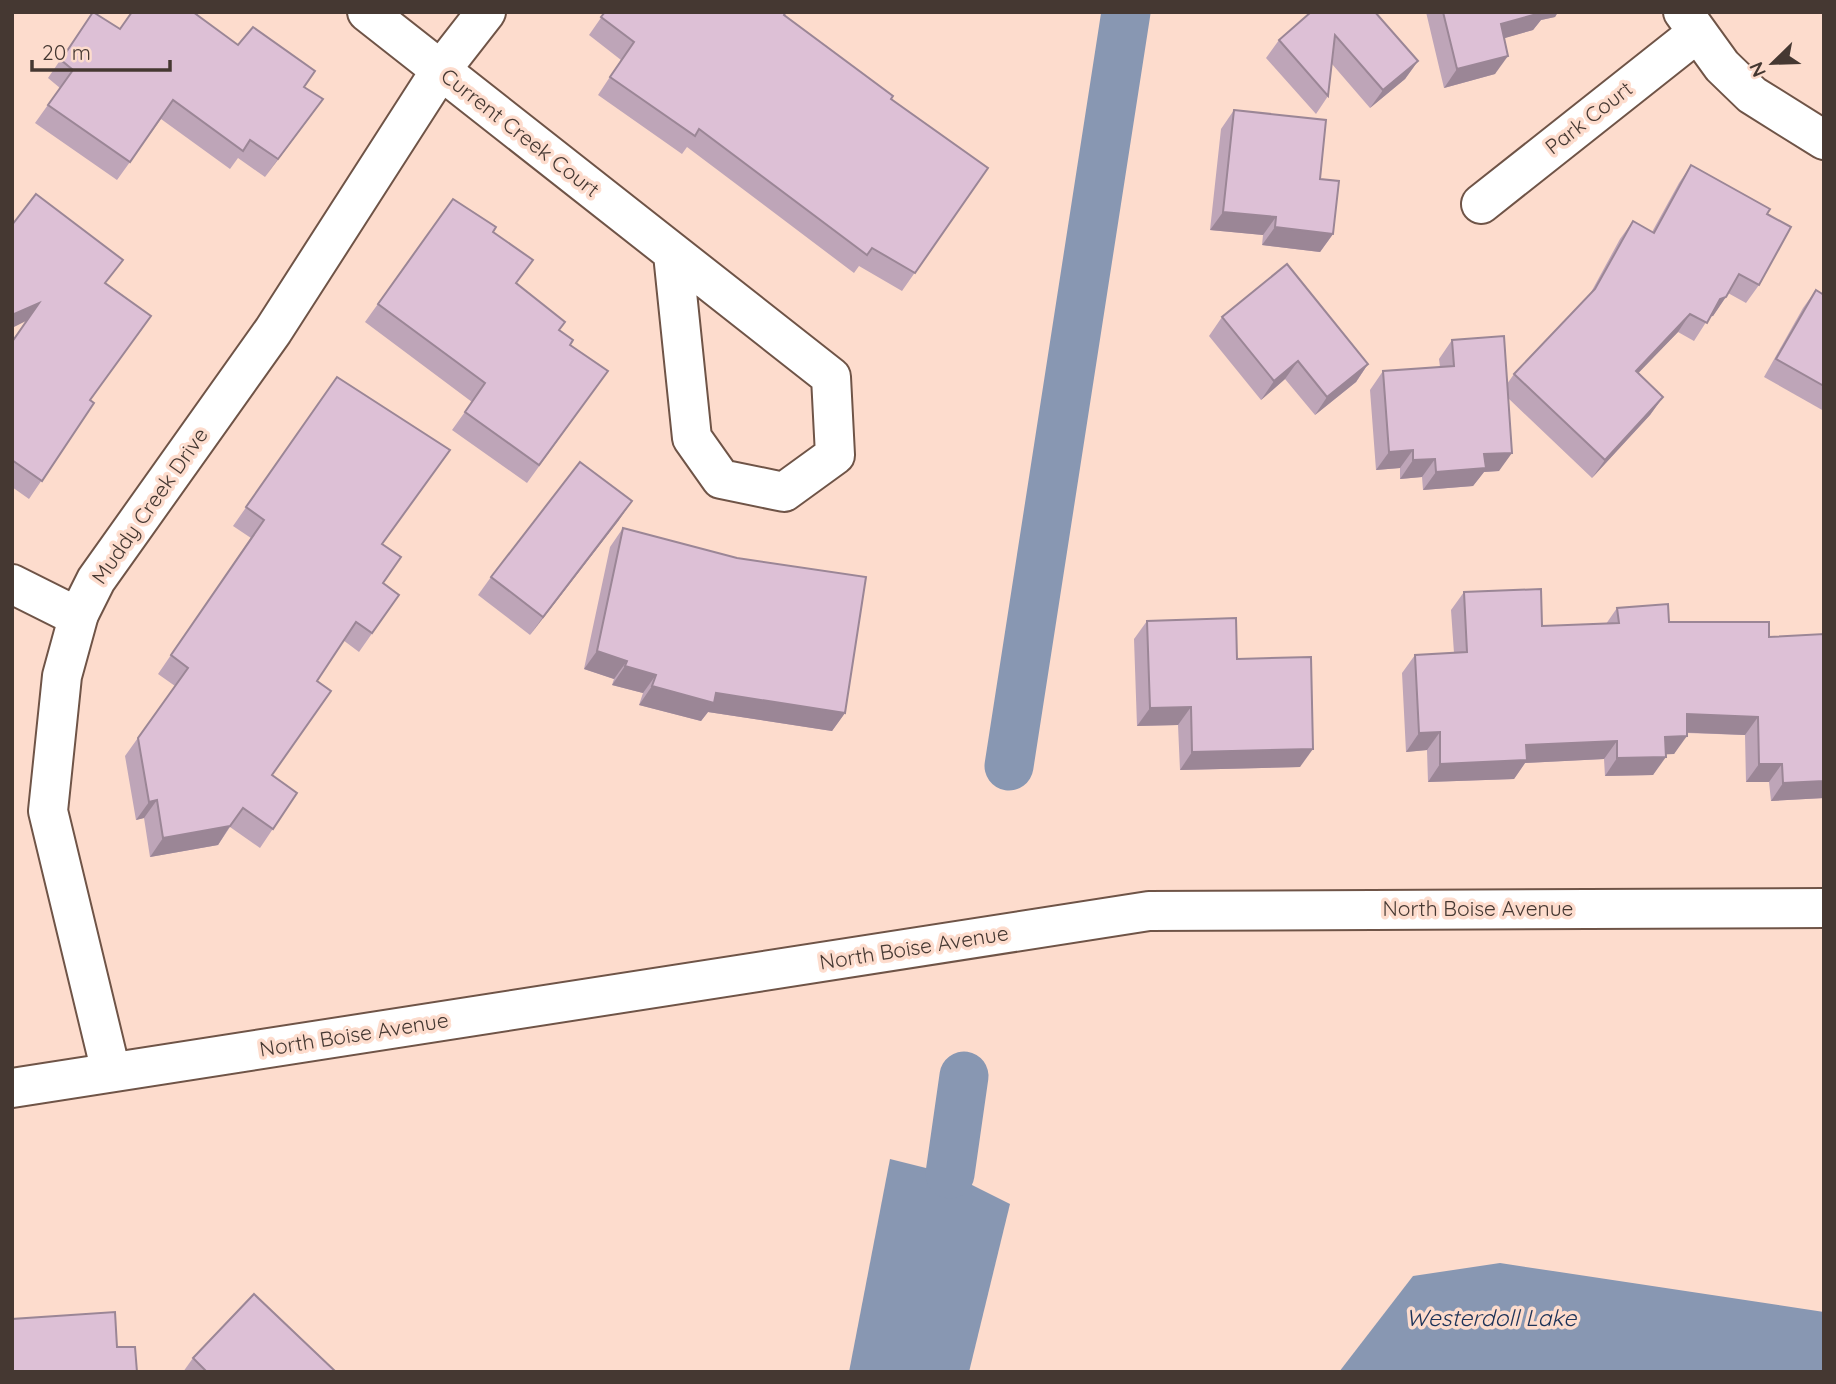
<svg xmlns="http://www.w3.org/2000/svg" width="1836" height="1384" font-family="Quicksand,sans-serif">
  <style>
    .water { fill: #8897b2 }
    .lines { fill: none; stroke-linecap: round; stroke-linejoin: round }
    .canal { stroke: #8897b2; stroke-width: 49 }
    .minor-casing { stroke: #6f5447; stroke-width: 42 }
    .tertiary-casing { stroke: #6f5447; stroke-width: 42 }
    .minor { stroke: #fff; stroke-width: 38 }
    .tertiary { stroke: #fff; stroke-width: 38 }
    .wall { fill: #bea5b8 }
    .shaded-wall { fill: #9b8696 }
    .building { fill: #ddc0d6; stroke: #9b8696; stroke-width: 2 }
    .labels { text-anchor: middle; stroke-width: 7; stroke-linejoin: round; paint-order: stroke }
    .street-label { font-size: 21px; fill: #453832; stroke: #fddccd }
    .water-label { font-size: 23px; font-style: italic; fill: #1c3258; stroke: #fddccd }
  </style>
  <rect width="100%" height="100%" fill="#fddccd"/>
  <g class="water">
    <polygon points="890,1159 950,1174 1010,1204 969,1372 849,1372"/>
    <polygon points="1500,1263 1824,1312 1824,1372 1339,1372 1413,1276"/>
  </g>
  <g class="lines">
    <g class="canal">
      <polyline points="1009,766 1126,12"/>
      <polyline points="950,1174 964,1076"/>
    </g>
    <defs>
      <g id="minor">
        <polyline points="367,12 831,377 835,455 784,492 721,479 692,438 673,254"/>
        <polyline points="1683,12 1722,66 1752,95 1824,140"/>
        <polyline points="1481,204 1697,33"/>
        <polyline points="12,584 64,610 79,614"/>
        <polyline points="111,1072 48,811 62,676 79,614 96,580 273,331 440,71 486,12"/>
      </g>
      <polyline id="tertiary" points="12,1088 1149,911 1824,908"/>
    </defs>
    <use href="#minor" class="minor-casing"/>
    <use href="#tertiary" class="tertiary-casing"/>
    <use href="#minor" class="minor"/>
    <use href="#tertiary" class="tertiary"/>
  </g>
  <g class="wall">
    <polygon points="93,12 120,29 238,45 323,99 265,177 238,158 230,169 161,119 117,180 35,123 60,88 48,78"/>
    <polygon points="605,12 784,15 891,99 988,168 902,291 859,266 854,273 687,147 682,154 598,95 621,60 589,35"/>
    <polygon points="1311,12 1418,61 1405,79 1370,108 1332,64 1328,96 1316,114 1266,58 1279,40"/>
    <polygon points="1426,12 1558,12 1555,17 1541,20 1533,30 1504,38 1495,74 1444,88"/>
    <polygon points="1234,110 1320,179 1333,234 1320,252 1262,245 1263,235 1210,230 1221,129"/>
    <polygon points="1691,165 1767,214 1759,285 1746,303 1728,293 1713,316 1710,316 1694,341 1678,332 1638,373 1663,397 1650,415 1592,478 1508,398 1499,471 1484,472 1473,486 1423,490 1422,477 1400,479 1400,468 1376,470 1370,390 1383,371 1440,367 1439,359 1452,340 1507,384 1514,374 1589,296 1620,239 1633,221 1652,232 1679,183"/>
    <polygon points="453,199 493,232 516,283 559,330 570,345 608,371 527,483 452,430 472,402 365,322"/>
    <polygon points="12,225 106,284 90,400 94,403 29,499 12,487 12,341 26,321"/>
    <polygon points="1816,290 1824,295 1824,411 1764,377 1803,308"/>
    <polygon points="1222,317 1368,364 1356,382 1315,415 1285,379 1261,400 1209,336"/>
    <polygon points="337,377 382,544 383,583 399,595 359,652 343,640 317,681 272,775 297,793 260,848 230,827 218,845 150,857 144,818 136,820 125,756 175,686 158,674 251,538 233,526"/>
    <polygon points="619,520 530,635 478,595 491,577"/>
    <polygon points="623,528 845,713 832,731 708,712 701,721 639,705 643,693 612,685 614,679 584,669 610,547"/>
    <polygon points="1464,592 1542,626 1606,624 1617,608 1669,622 1769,637 1824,798 1771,801 1769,782 1746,782 1745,735 1687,733 1674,754 1666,754 1653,775 1605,776 1604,759 1525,763 1514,779 1428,782 1427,750 1406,752 1402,673 1415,655 1454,653 1451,610"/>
    <polygon points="1147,621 1237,659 1300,767 1180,770 1178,725 1137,726 1134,639"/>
    <polygon points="193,1358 336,1372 183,1372"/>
  </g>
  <g class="shaded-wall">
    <polygon points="1538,12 1558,12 1555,17 1541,20 1533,30 1488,43 1501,24"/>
    <polygon points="1508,56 1495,74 1444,88 1457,69"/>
    <polygon points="1418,61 1405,79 1370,108 1383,90"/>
    <polygon points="323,99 310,117 265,177 278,159"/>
    <polygon points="1223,212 1276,217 1263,235 1210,230"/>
    <polygon points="1275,227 1333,234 1320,252 1262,245"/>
    <polygon points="1726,297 1713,316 1707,317 1720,299"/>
    <polygon points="39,303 26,321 12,328 12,315"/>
    <polygon points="1690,314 1678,332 1623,389 1636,371"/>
    <polygon points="1298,361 1285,379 1261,400 1274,381"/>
    <polygon points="1368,364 1356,382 1315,415 1327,397"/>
    <polygon points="1663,397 1650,415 1592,478 1605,460"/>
    <polygon points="1413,450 1400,468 1376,470 1389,452"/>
    <polygon points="1512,453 1499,471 1484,472 1473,486 1423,490 1436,472 1484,454"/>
    <polygon points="1435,459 1422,477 1400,479 1413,460"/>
    <polygon points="632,501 619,520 530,635 543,617"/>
    <polygon points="597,651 627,661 614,679 584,669"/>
    <polygon points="625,666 656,675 643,693 612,685"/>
    <polygon points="652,686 716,693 845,713 832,731 708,712 701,721 639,705"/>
    <polygon points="1191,707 1178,725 1137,726 1150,708"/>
    <polygon points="1687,714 1758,717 1745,735 1674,732"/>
    <polygon points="1440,732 1427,750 1406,752 1419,733"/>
    <polygon points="1687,736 1674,754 1652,755 1665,737"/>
    <polygon points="1617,741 1604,759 1525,763 1514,779 1428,782 1440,764 1526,745"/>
    <polygon points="1313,749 1300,767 1180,770 1192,752"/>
    <polygon points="1666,757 1653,775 1605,776 1617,758"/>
    <polygon points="1759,764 1782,764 1769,782 1746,782"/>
    <polygon points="1824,781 1824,798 1771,801 1783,783"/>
    <polygon points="157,800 144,818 136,820 149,802"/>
    <polygon points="230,826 218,845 150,857 163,838"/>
  </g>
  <g class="building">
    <polygon points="93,12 120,29 132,12 193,12 238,45 253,27 315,71 304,87 323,99 278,159 250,140 243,151 173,100 130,162 48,105 73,70 61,60"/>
    <polygon points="605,12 786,12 784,15 893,96 891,99 988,168 915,273 872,248 867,255 699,129 695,136 610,77 634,42 601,17"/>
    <polygon points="1311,12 1375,12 1418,61 1383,90 1335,35 1328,96 1279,40"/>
    <polygon points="1443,12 1544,12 1501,24 1508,56 1457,69"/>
    <polygon points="1234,110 1326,120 1320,179 1339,181 1333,234 1275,227 1276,217 1223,212"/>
    <polygon points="1691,165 1770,209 1767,214 1791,227 1759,285 1739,274 1726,297 1720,299 1707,323 1690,314 1636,371 1663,397 1605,460 1514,374 1595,289 1633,221 1654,233"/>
    <polygon points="36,194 123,260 105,283 151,316 90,400 94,403 42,481 12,460 12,342 39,303 12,315 12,225"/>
    <polygon points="453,199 496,227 493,232 533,260 516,283 565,322 559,330 573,340 570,345 608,371 539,465 465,412 485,383 378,304"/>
    <polygon points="1287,264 1368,364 1327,397 1298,361 1274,381 1222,317"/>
    <polygon points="1816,290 1824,295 1824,386 1776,359"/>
    <polygon points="1504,336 1512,453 1484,454 1486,468 1436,472 1435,459 1413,460 1413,450 1389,452 1383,371 1454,366 1452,340"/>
    <polygon points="337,377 450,450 382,544 401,557 383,583 399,595 372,633 356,622 317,681 331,691 272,775 297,793 273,829 243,808 230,826 163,838 157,800 149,802 138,738 188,668 171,655 264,520 246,507"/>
    <polygon points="580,462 632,501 543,617 491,577"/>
    <polygon points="623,528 737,558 866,577 845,713 716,693 714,703 652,686 656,675 625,666 627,661 597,651"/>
    <polygon points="1541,589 1542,626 1619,623 1617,608 1668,604 1669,622 1769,622 1769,637 1824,634 1824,781 1783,783 1782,764 1759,764 1758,717 1687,714 1687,736 1665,737 1666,757 1617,758 1617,741 1526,745 1527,760 1440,764 1440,732 1419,733 1415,655 1467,652 1464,592"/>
    <polygon points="1236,618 1237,659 1311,657 1313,749 1192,752 1191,707 1150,708 1147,621"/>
    <polygon points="254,1294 336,1372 207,1372 193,1358"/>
    <polygon points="115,1312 117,1347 135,1347 137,1372 12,1372 12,1319"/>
  </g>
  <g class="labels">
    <g class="street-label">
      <text transform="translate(1589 118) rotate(-38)" y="7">Park Court</text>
      <text transform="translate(520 133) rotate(38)" y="7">Current Creek Court</text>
      <text transform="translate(150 506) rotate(-55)" y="7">Muddy Creek Drive</text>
      <text x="1478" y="916">North Boise Avenue</text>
      <text transform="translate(914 948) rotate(-9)" y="7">North Boise Avenue</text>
      <text transform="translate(354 1035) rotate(-9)" y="7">North Boise Avenue</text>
    </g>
    <g class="water-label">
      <text x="1491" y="1326">Westerdoll Lake</text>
    </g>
  </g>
  <rect width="1836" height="1384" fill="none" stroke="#453832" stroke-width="28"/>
  <g transform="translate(1773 63) rotate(247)" stroke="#fddccd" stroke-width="5" paint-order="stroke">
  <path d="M0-5L12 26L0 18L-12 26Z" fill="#453832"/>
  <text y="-10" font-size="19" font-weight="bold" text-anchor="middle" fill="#453832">N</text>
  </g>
  <path d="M32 60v10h138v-10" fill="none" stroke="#453832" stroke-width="3.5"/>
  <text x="42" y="60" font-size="21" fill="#453832" stroke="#fddccd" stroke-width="5" paint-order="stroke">20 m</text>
</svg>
